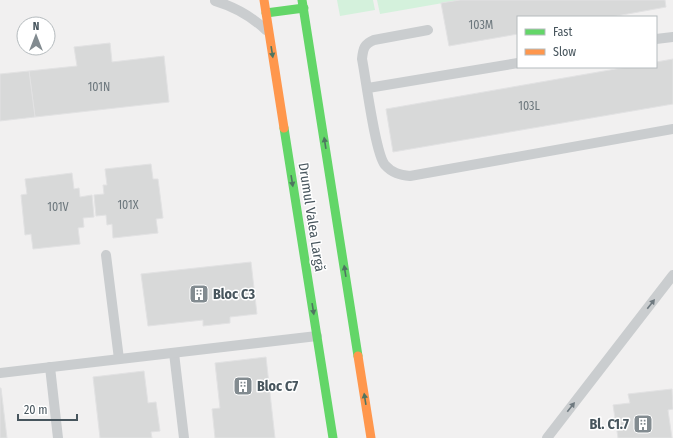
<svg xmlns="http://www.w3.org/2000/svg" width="673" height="438" font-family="'Fira Sans Condensed',sans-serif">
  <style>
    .green { fill: #d4f1dc }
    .building { fill: #d8d9d9; stroke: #e2e2e3 }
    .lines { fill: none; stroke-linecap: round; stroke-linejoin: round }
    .lane { stroke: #cacdcf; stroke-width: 10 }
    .fast { stroke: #63d668; stroke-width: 9 }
    .slow { stroke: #ff974d; stroke-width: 9 }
    .oneway { fill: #4e7560 }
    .oneway2 { fill: #6e797f }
    .labels { text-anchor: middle; stroke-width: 3; stroke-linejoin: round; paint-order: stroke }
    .number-label { font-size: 12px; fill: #6c777d }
    .street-label { font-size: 14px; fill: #47555d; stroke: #fff }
    .poi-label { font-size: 14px; font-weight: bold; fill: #47555d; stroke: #fff; text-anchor: start }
  </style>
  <rect width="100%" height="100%" fill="#f1f0f0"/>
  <g class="green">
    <polygon points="337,0 373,0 375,10 340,16"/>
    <polygon points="377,0 460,0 380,14"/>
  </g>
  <g class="building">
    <polygon points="460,0 665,0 666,7 611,17 518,17 518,34 449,46 441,3"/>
    <polygon points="110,43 112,62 164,56 169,102 35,117 29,71 77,66 74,47"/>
    <polygon points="673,59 673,104 393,152 386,109 627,67 656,67 656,62"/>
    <polygon points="29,71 35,117 0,121 0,74"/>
    <polygon points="151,164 153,179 158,179 163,218 156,219 158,233 113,238 112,224 107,225 106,215 96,216 94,195 104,194 103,185 107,185 105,169"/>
    <polygon points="72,173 74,189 79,188 80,197 92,195 94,217 83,218 84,227 78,228 80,244 33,249 31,234 25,235 21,195 27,194 25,179"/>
    <polygon points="251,262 257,314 230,317 230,323 203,326 203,320 148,326 141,274"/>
    <polygon points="266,357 275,438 215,438 212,409 220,408 215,363"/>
    <polygon points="144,371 148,403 156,402 160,431 151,432 152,438 100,438 93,377"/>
    <polygon points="0,388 1,388 7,438 0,438"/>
    <polygon points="672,389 673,409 668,410 672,438 618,438 613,405 630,403 628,394"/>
  </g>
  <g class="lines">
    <g class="lane">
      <path d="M215,1C235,7 251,16 266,30"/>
      <path d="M428,30L374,40C364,44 363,49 362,59C366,79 375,153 385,165C392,173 400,175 410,176L673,129"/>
      <polyline points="656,39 673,37"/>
      <polyline points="368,88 518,63"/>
      <polyline points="106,255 119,359"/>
      <polyline points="174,353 184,438"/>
      <polyline points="50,367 58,438"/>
      <polyline points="0,373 317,336"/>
      <polyline points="547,438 673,275"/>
    </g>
    <g class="fast">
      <polyline points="302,0 358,356"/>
      <polyline points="266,13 304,8"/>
      <polyline points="284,128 333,438"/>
    </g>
    <g class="slow">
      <polyline points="264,0 284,128"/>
      <polyline points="358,356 371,438"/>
    </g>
  </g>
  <defs><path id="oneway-solid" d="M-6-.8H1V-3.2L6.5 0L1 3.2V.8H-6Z"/></defs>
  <g class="oneway">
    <use href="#oneway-solid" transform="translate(272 52) rotate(81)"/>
    <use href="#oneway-solid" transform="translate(325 143) rotate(-99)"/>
    <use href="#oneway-solid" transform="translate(292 181) rotate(81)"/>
    <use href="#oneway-solid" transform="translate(345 271) rotate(-99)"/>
    <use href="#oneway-solid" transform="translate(313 309) rotate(81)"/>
    <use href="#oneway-solid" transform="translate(365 399) rotate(-99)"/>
  </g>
  <g class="oneway2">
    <use href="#oneway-solid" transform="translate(651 304) rotate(-52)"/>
    <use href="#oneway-solid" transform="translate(571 407) rotate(-52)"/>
  </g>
  <defs>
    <symbol id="building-square" viewBox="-11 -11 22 22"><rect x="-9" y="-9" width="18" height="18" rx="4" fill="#828b90" stroke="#fff"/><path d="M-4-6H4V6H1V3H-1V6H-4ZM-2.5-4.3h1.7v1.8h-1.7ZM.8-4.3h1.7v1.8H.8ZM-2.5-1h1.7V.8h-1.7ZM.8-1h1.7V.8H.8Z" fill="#fff"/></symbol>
  </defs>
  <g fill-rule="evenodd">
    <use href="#building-square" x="188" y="283" width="22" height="22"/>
    <use href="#building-square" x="232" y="375" width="22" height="22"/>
    <use href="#building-square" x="632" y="413" width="22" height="22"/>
  </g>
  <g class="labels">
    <g class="number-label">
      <text x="481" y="29">103M</text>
      <text x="99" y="91">101N</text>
      <text x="529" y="110">103L</text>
      <text x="128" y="209">101X</text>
      <text x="58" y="211">101V</text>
    </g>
    <g class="street-label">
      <text transform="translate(312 217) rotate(81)" y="5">Drumul Valea Largă</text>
    </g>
    <g class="poi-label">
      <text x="213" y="299">Bloc C3</text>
      <text x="257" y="391">Bloc C7</text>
      <text x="629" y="429" text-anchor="end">Bl. C1.7</text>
    </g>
  </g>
  <rect x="517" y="16" width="140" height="52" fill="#ffffff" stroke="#b5bbbe"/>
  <rect x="525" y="29" width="20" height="6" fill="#63d668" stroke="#b5bbbe"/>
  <text x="553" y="36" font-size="12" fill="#47555d">Fast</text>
  <rect x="525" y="49" width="20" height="6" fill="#ff974d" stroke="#b5bbbe"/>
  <text x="553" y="56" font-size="12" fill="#47555d">Slow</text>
  <g transform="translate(36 36)"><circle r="19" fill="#ffffff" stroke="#b5bbbe"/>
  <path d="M0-3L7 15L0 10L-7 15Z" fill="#828b90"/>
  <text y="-6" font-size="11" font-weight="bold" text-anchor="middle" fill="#47555d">N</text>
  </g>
  <path d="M18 414v6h59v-6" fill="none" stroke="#47555d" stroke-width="2"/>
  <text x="24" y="414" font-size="12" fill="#47555d" stroke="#ffffff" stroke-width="3" paint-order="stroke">20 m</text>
</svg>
